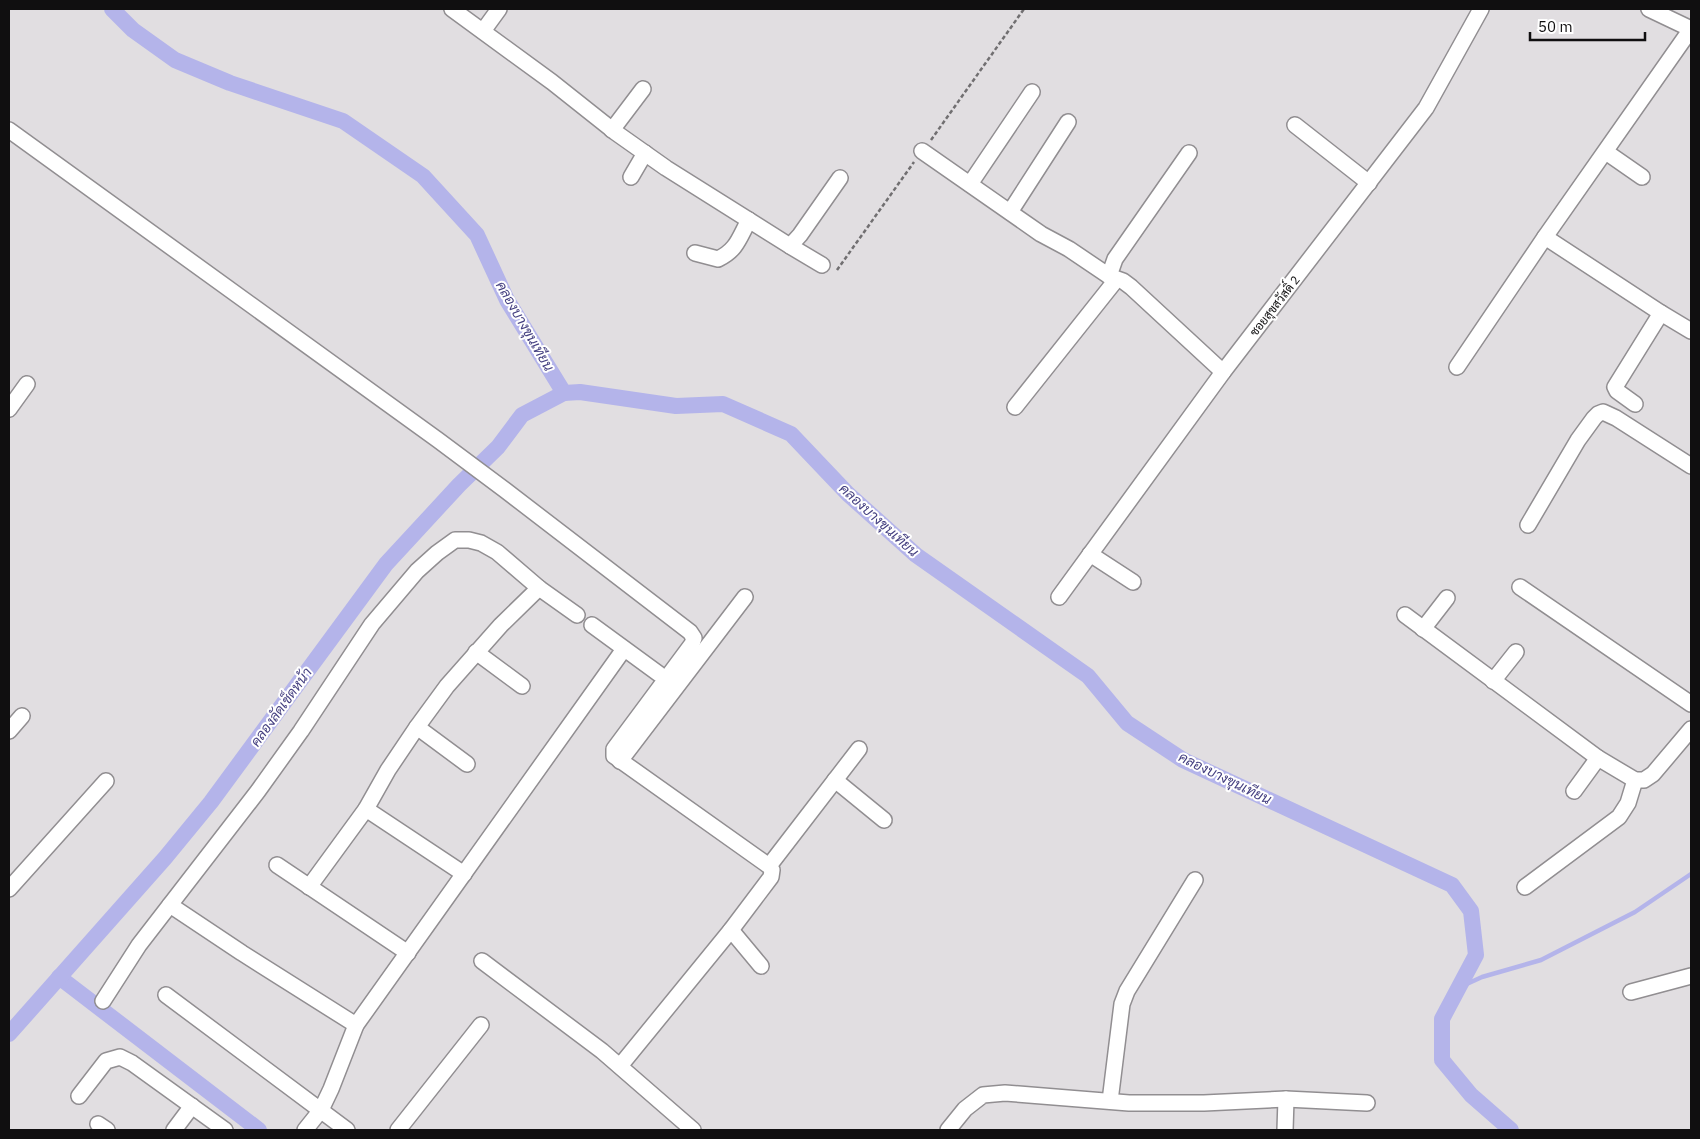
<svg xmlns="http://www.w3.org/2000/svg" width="1700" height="1139" font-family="'IBM Plex Sans',Sarabun,sans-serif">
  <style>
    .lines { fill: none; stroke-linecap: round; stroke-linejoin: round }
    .stream { stroke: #b4b4ea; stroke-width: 4.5 }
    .canal { stroke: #b4b4ea; stroke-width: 16 }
    .minor-casing { stroke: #918e91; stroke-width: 18 }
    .path { stroke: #716f71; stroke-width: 2.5; stroke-dasharray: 4 2.5; stroke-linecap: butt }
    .minor { stroke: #fff; stroke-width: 15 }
    .labels { text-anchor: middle; stroke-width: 4; stroke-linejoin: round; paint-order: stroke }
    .street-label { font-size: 12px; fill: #100f10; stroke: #fff }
    .water-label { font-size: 14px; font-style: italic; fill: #454081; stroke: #fff }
  </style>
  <rect width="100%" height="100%" fill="#e1dee1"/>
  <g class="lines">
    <polyline class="stream" points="1458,988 1482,977 1541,960 1635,912 1691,874"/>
    <g class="canal">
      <polyline points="112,9 133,30 175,60 230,83 343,121 423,176 477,235 507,300 564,393"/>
      <polyline points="59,977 259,1130"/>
      <polyline points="9,1034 165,858 211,802 386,564 459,485 498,447 522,415 564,393 580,392 676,406 723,404 791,434 848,494 916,555 1088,676 1127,723 1183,760 1452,885 1471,911 1476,955 1442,1019 1442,1060 1471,1095 1511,1130"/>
    </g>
    <defs>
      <g id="minor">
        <polyline points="452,9 552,82 615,132 666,168 790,246 800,235 840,178"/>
        <polyline points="1649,9 1691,29"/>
        <polyline points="483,31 499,9"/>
        <polyline points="1295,125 1369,183"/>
        <polyline points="9,130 438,440 505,490 690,632 694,638 692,644 614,749 614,756 769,866 772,870 771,877 731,930 620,1066"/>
        <polyline points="612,130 643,89"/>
        <polyline points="922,151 1041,234 1069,249 1109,276 1123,281 1131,287 1223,372"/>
        <polyline points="1606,152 1642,177"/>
        <polyline points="631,177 645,153"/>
        <polyline points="970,184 1032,92"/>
        <polyline points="1010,212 1068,122"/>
        <polyline points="1545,237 1661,313 1691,331"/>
        <polyline points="790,246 822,265"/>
        <path d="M695,253L718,259C737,250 739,238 749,220"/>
        <polyline points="1109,276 1115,259 1189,153"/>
        <polyline points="1457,367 1545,237 1691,29"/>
        <polyline points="1635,404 1617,391 1615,387 1661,313"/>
        <polyline points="1015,407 1116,280"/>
        <polyline points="9,409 27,384"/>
        <polyline points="1528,525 1578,440 1594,418 1598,414 1603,412 1616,418 1691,466"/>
        <polyline points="1090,554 1133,582"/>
        <polyline points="1520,587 1691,704"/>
        <polyline points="1059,597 1223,372 1426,108 1481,9"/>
        <polyline points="1405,615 1598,758 1635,780 1644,780 1653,774 1691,729"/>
        <polyline points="592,625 659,674"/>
        <polyline points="1423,629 1447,598"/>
        <polyline points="476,652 522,686"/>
        <polyline points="1493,681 1516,652"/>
        <polyline points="417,727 467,764"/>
        <polyline points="9,731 22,716"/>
        <polyline points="620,761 745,597"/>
        <polyline points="835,780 884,820"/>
        <polyline points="1574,791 1598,758"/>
        <polyline points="366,809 464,874"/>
        <polyline points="277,865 408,953"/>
        <polyline points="769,866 859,749"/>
        <polyline points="309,887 366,809 388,770 417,727 447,686 501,625 539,588"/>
        <polyline points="1525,887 1619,817 1628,803 1635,780"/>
        <polyline points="9,889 106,781"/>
        <polyline points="170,905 242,953 356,1025"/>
        <polyline points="731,930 761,966"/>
        <polyline points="482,961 602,1051 693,1130"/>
        <polyline points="1631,992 1691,976"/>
        <polyline points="166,995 347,1130"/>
        <polyline points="103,1001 139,945 258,791 301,731 372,624 417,571 437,553 455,540 469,540 481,543 497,552 539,588 577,615"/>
        <polyline points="79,1096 106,1061 120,1057 132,1063 225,1130"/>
        <polyline points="1110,1101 1122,1004 1127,991 1195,880"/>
        <polyline points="98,1124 107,1130"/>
        <polyline points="174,1130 192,1106"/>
        <polyline points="305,1130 321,1110 331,1089 356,1025 624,649"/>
        <polyline points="398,1130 481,1025"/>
        <polyline points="948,1130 965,1109 983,1095 1005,1093 1129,1103 1204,1103 1286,1099 1367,1103"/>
        <polyline points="1285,1130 1286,1099"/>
      </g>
    </defs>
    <use href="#minor" class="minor-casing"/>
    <g class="path">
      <polyline points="931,140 1024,9"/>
      <polyline points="837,270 914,162"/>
    </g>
    <use href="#minor" class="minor"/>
  </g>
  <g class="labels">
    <g class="street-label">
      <text transform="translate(1275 306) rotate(-52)" y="4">ซอยสุขสวัสดิ์ 2</text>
    </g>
    <g class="water-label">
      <text transform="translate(525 326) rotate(60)" y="5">คลองบางขุนเทียน</text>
      <text transform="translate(879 520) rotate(42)" y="5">คลองบางขุนเทียน</text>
      <text transform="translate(281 707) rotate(-54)" y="5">คลองลัดเช็ดหน้า</text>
      <text transform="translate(1225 778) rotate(26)" y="5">คลองบางขุนเทียน</text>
    </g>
  </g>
  <rect width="1700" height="1139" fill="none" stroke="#100f10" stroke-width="20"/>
  <path d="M1530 32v8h115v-8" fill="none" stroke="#100f10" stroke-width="2.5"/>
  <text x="1538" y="32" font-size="15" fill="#100f10" stroke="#ffffff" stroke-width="4" paint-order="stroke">50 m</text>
</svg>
